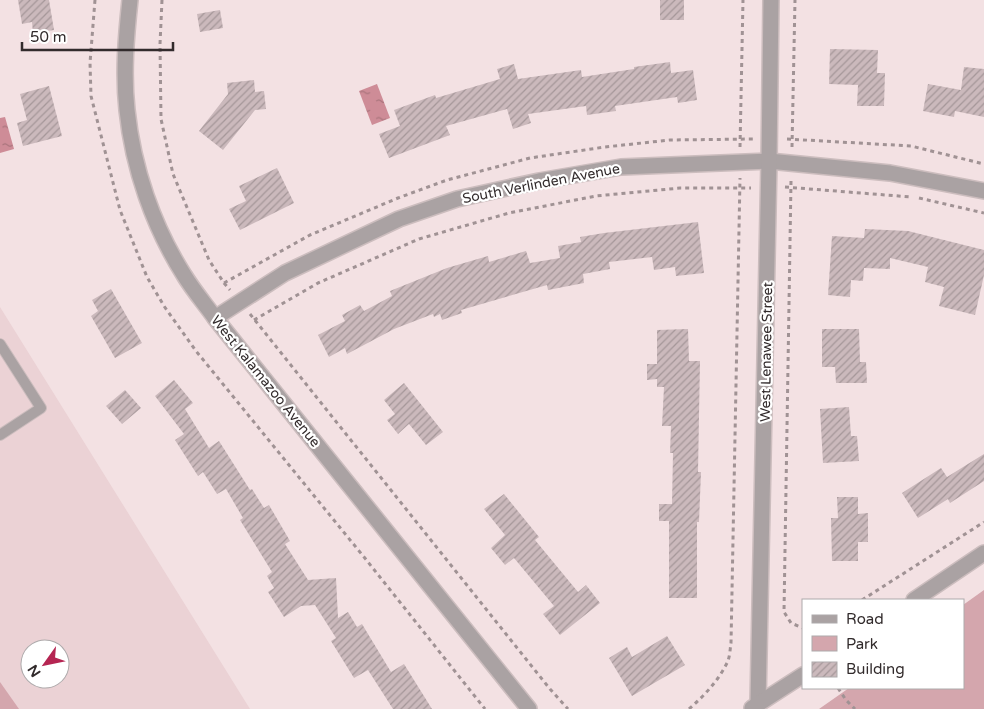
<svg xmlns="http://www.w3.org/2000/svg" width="984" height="709" font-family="'Varela Round',sans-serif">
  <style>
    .built { fill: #ebd2d5; fill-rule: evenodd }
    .green { fill: #d4a6ad }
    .water { fill: url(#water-ripples) }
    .building { fill: url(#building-hatch) }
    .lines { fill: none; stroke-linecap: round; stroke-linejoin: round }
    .lane-casing { stroke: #ccbdbe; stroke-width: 12 }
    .street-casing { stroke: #ccbdbe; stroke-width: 18 }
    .path { stroke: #a09294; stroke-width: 3; stroke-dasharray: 4 4; stroke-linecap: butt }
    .lane { stroke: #aaa2a3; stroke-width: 10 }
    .street { stroke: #aaa2a3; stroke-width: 15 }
    .labels { text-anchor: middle; stroke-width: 4.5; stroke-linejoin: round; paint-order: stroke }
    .street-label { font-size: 14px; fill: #322b2c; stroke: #fff }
  </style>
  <defs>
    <pattern id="water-ripples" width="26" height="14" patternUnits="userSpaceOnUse" patternTransform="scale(1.25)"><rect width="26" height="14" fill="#ce8c97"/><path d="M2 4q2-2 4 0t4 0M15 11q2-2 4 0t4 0" fill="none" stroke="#a8737b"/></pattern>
    <pattern id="building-hatch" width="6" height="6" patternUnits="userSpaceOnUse" patternTransform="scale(1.25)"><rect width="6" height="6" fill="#cbb9bc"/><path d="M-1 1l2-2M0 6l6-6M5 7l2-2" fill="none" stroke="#a59799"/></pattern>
  </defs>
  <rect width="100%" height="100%" fill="#f3e1e3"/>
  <path class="built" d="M0,307L250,709H0ZM30,649H60V679H30Z"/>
  <g class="green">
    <polygon points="984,590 984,709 819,709 849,688 963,688 963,605"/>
    <polygon points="0,682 19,709 0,709"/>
  </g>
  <g class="water">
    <polygon points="377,84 390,118 372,125 359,91"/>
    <polygon points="5,117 14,149 0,153 0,118"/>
  </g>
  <g class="building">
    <polygon points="18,0 49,0 54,30 33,33 32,22 22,24"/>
    <rect x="660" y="0" width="24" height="20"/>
    <polygon points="220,10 223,28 200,32 197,14"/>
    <polygon points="830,49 878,50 877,73 885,73 884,106 857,106 858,85 829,84"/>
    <polygon points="670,62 671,73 693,70 697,100 678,103 677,97 615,106 616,111 587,115 586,106 528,114 531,123 513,129 507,109 446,126 450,135 389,158 379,134 400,126 394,110 435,95 436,98 500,79 497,69 514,64 518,79 581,70 582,77 634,69 634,67"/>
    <polygon points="964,67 984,69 984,117 955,111 954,117 923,111 928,84 961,90"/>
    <polygon points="254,80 255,92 264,91 266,109 255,110 223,150 199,131 228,94 227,83"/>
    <polygon points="49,86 62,136 23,146 17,123 27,120 20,94"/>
    <polygon points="277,168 294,203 240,230 229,209 246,201 239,186"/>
    <polygon points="698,222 704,273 676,276 675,267 654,270 652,257 609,262 610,269 583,274 584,283 548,290 547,285 461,310 462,313 442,320 440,314 434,317 433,314 394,329 347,354 345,348 329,357 318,335 345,321 342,315 360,305 364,311 392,296 390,291 447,268 488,256 489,262 526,251 530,263 560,258 558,246 581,242 580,237 604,233"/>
    <polygon points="865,229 908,231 984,250 984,275 975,315 939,306 944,287 925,282 928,267 890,258 890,269 864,268 863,281 851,280 850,297 828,295 832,236 864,238"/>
    <polygon points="111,289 142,343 115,358 91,316 98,311 92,300"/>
    <polygon points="688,329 689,361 700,361 698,472 701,472 699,522 697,522 697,598 669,598 669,521 659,521 659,504 672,504 673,453 670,453 671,426 662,426 664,387 657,387 657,379 647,380 647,364 657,364 657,330"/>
    <polygon points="822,329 859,329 860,362 866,362 867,383 836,383 835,367 822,367"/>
    <polygon points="174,380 193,403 185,409 209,448 219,441 250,490 252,489 264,508 269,505 290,541 285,544 308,580 336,578 338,618 348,612 357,627 362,624 391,672 404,664 432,709 393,709 368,670 354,678 331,641 336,638 315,605 301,606 284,617 268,592 274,588 267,576 272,572 240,520 243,518 226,489 217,494 203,472 198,476 175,440 184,434 155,396"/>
    <polygon points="404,383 443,432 426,445 409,424 398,434 387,420 395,414 384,400"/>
    <polygon points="125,390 141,408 122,424 106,406"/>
    <polygon points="849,407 851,436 857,436 859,461 823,463 820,409"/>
    <polygon points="984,454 984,481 950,503 948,499 918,518 902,493 941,468 947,477"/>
    <polygon points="504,494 539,537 535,540 578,592 586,585 600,603 560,635 543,614 554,606 514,558 505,565 491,548 505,535 484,509"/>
    <polygon points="837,497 858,497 858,514 868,513 868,542 858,542 858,561 832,561 831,518 838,518"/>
    <polygon points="667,636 685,665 632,696 609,658 627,647 632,657"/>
  </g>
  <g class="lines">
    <defs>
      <polyline id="lane" points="0,344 41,408 0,435"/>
      <g id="street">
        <path d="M130,0C126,37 123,74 127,110C133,168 153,226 184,275C193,290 205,304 215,318L529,709"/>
        <polyline points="215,318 285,273 399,219 457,199 539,181 621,167 769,161 890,173 984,191"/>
        <polyline points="914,600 984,553"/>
        <polyline points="758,704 769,161 771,0"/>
        <polyline points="752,708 803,675"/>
      </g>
    </defs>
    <use href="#lane" class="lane-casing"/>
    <use href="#street" class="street-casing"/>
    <g class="path">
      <polyline points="95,0 90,63 91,96 120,210 147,277 164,306 196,351 364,557 485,709"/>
      <polyline points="162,0 160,44 161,119 173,174 209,260 224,283 230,290"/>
      <polyline points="787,139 911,146 984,164"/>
      <polyline points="740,147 743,0"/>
      <polyline points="792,147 795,0"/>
      <polyline points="791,181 784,612 791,623 803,628"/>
      <polyline points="785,187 911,197"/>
      <polyline points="919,198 984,213"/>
      <polyline points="224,283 310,235 398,198 447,180 530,158 605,147 670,140 753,139"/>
      <polyline points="250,314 550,689 568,709"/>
      <polyline points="254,320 318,283 419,239 509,213 596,196 680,188 751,188"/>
      <polyline points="862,600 984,522"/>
      <polyline points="838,688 846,700 855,709"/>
      <path d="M689,709C704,696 718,681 727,663C730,657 730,649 731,643L740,178"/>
    </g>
    <use href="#lane" class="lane"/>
    <use href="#street" class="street"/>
  </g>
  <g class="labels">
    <g class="street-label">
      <text transform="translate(541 183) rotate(-11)" y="5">South Verlinden Avenue</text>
      <text transform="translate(766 352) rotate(-89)" y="5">West Lenawee Street</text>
      <text transform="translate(266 381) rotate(51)" y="5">West Kalamazoo Avenue</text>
    </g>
  </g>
  <rect x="802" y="599" width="162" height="90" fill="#ffffff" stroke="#adaaab"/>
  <rect x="812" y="615" width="25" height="8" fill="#aaa2a3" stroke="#adaaab"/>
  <text x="846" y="624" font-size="15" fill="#322b2c">Road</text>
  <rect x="812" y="636" width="25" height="15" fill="#d4a6ad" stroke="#adaaab"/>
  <text x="846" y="649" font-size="15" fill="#322b2c">Park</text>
  <rect x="812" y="662" width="25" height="15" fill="url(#building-hatch)" stroke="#adaaab"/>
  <text x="846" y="674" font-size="15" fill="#322b2c">Building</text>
  <g transform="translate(45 664) rotate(237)"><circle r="24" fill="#ffffff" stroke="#adaaab"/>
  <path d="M0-4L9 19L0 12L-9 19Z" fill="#b52552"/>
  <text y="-8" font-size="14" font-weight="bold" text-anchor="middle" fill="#322b2c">N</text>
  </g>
  <path d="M22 42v8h151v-8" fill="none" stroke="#322b2c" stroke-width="2.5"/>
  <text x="30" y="42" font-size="15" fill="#322b2c" stroke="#ffffff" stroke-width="4" paint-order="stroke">50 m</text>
</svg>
